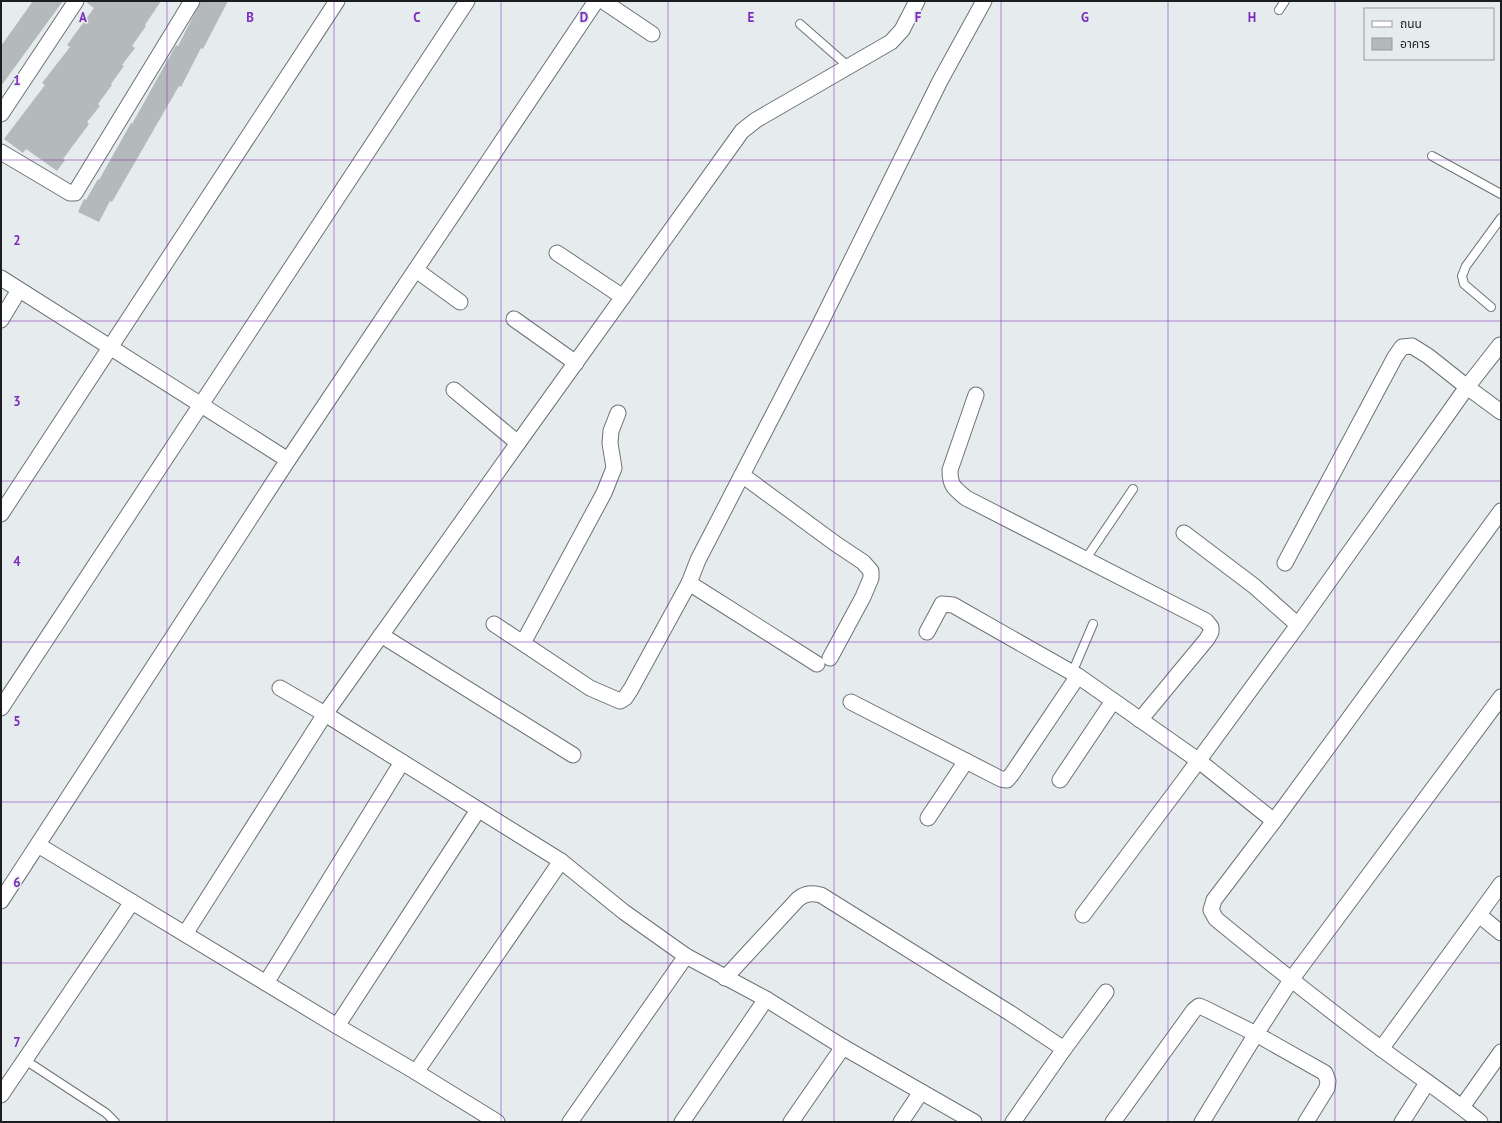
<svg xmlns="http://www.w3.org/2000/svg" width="1502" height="1123" font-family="'PT Sans','Noto Sans Thai',sans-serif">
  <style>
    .building { fill: #b4b9bc }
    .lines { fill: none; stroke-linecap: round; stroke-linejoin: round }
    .lane-casing { stroke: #6d7274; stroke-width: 10 }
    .street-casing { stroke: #6d7274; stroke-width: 17 }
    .lane { stroke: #fff; stroke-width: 8 }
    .street { stroke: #fff; stroke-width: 15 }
    .grid { fill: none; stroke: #7b2cbf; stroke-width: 1; stroke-opacity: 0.55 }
    .grid-label { font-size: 13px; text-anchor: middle; font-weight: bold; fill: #7b2cbf; stroke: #e6ecee; stroke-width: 3; stroke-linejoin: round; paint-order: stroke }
  </style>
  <rect width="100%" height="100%" fill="#e6ecee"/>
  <g class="building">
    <polygon points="33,1 63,1 1,86 1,46"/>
    <polygon points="85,1 161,1 145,25 146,26 132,46 135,48 122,65 124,66 111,84 112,85 98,104 100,106 87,122 89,124 63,159 65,160 57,171 26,149 23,153 4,139 45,85 42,83 70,47 67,45 94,8"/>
    <polygon points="201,1 228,1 203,49 201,48 181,87 179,86 112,202 110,201 99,222 78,212 84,199 86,200 98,179 99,180 131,123 132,124 176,45 178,46"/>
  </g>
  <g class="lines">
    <defs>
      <g id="lane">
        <polyline points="1279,10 1285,1"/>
        <polyline points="800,24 849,67"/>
        <polyline points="1432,156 1501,194"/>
        <polyline points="1491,307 1464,284 1462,276 1466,266 1501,218"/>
        <polyline points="1085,560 1133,489"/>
        <polyline points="1072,673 1093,624"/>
        <polyline points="25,1060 106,1113 115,1122"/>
      </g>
      <g id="street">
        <polyline points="603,1 652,34"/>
        <polyline points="1,114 76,1"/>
        <polyline points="1,152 70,193 75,193 192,1"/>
        <polyline points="557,253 623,297"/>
        <polyline points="416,270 460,302"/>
        <polyline points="1,278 288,460"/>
        <polyline points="514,319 576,363"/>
        <polyline points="1,320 19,290"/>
        <polyline points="454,390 518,443"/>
        <path d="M976,395L950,470C950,486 954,488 966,498L1206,621L1211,627V632L1207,639L1140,720"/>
        <polyline points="742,475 836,544 863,562 871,571 871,578 863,597 830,658"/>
        <polyline points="1,514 337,1"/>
        <polyline points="1184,533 1254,586 1298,625"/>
        <polyline points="1285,563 1395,357 1402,347 1412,346 1428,356 1467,387 1500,345"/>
        <polyline points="494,624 590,688 620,701 625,698 631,689 689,583"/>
        <polyline points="927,632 942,604 953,605 1078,676 1199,761 1274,821"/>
        <polyline points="381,635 573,755"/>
        <polyline points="523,643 604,493 614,468 610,443 611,431 618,413"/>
        <polyline points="817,664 689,583 698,560 819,326 940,81 984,1"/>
        <polyline points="280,688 325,714 561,861 624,912 686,956 766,999 843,1047 974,1122"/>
        <polyline points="851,702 1001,779 1007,780 1012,774 1078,676"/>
        <polyline points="1,708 467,1"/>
        <polyline points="1060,780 1113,701"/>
        <polyline points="928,818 966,761"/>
        <polyline points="38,845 337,1026 416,1072 497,1122"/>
        <polyline points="1,901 288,460 596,1"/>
        <polyline points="1083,915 1182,783 1298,625 1467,387 1501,412"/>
        <polyline points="1479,915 1501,933"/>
        <polyline points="185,934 325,714 518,443 742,131 756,120 891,42 902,30 917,1"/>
        <path d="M725,978L798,899C806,893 811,893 821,895L1010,1013L1064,1049"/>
        <polyline points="266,983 402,762"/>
        <polyline points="337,1026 478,810"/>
        <polyline points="1381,1049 1501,884"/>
        <polyline points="416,1072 561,861"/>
        <polyline points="1,1095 132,902"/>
        <polyline points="1462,1107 1501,1052"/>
        <polyline points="570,1122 686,956"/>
        <polyline points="682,1122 766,999"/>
        <polyline points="791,1122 843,1047"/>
        <polyline points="901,1122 921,1092"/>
        <polyline points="1013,1122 1064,1049 1106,992"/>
        <polyline points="1113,1122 1194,1010 1199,1006 1206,1009 1256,1034 1325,1073 1328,1081 1327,1088 1306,1122"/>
        <polyline points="1202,1122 1256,1034 1291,980 1501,697"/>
        <polyline points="1402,1122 1427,1083"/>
        <path d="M1480,1122C1449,1096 1415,1074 1383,1050C1326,1008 1271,964 1216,919L1211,910L1214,900L1274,821L1501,511"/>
      </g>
    </defs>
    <use href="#lane" class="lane-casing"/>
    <use href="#street" class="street-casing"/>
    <use href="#lane" class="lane"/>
    <use href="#street" class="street"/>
  </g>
  <path class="grid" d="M167,1V1122M334,1V1122M501,1V1122M668,1V1122M834,1V1122M1001,1V1122M1168,1V1122M1335,1V1122M1,160H1501M1,321H1501M1,481H1501M1,642H1501M1,802H1501M1,963H1501"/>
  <g class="grid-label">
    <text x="83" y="22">A</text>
    <text x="250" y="22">B</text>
    <text x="417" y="22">C</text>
    <text x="584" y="22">D</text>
    <text x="751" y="22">E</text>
    <text x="918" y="22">F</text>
    <text x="1085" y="22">G</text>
    <text x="1252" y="22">H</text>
    <text x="17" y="85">1</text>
    <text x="17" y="245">2</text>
    <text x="17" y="406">3</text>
    <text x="17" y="566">4</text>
    <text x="17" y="726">5</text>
    <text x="17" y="887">6</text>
    <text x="17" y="1047">7</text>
  </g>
  <rect width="1502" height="1123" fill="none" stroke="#1b1d1e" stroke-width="4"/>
  <rect x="1364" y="8" width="130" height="52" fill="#e6ecee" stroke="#95999b"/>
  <rect x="1372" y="21" width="20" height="6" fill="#ffffff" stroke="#95999b"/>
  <text x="1400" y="28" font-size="12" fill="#1b1d1e">ถนน</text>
  <rect x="1372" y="38" width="20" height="12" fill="#b4b9bc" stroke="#95999b"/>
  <text x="1400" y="48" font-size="12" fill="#1b1d1e">อาคาร</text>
</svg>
